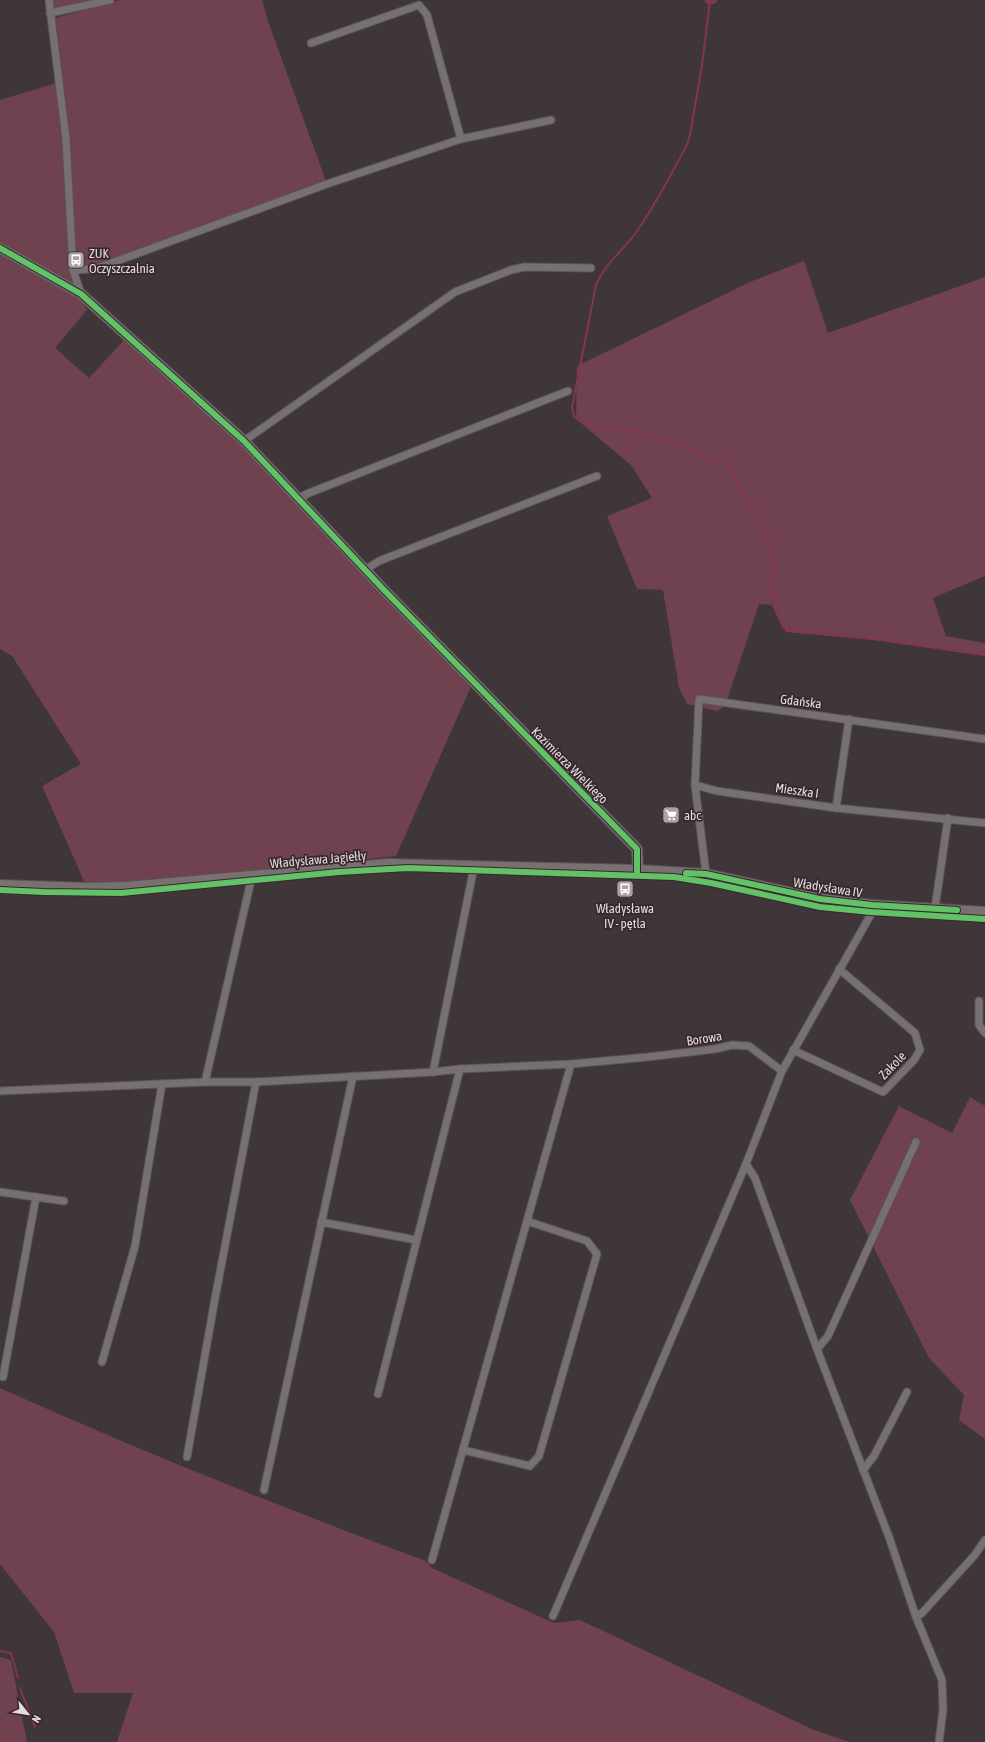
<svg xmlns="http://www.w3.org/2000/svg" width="985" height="1742" font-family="'Asap Condensed',sans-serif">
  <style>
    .green { fill: #70414f }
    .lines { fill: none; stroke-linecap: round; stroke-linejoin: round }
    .stream { stroke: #863451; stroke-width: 2 }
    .canal { stroke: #863451; stroke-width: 8 }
    .street-casing { stroke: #5b5456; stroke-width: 9 }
    .secondary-casing { stroke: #5b5456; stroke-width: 12 }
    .street { stroke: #767071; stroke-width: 7 }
    .secondary { stroke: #797072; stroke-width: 10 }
    .cycleway-casing { stroke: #37282c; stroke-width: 8 }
    .cycleway { stroke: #61c268; stroke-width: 6 }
    .labels { text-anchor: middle; stroke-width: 3.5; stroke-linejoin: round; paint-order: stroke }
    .poi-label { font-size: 13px; fill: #e5dbdd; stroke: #37282c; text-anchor: start }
    .street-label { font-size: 13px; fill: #e5dbdd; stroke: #37282c }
  </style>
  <rect width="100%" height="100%" fill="#3e3638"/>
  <g class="green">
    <polygon points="52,0 96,0 53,10"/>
    <polygon points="120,0 262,0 268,21 327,184 76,273 75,289 87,310 55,348 89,378 124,340 244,441 473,682 396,856 127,887 87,888 42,786 81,764 12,656 0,649 0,100 63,81 56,18"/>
    <polygon points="804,261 828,333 985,277 985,576 933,598 946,636 985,643 985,656 873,640 786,632 773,605 759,604 725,706 717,711 687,704 679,688 663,590 637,589 607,516 652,498 631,465 576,419 577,366 750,282"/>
    <polygon points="970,1097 985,1106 985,1439 959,1420 964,1395 929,1358 850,1200 899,1106 952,1133"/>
    <path d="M0,1388C140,1451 283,1508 426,1561L432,1568L554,1623L580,1620L814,1730L849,1742H117L133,1693H74L54,1632L0,1564Z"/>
    <polygon points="0,1657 11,1660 27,1742 0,1742"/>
  </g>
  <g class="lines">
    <g class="stream">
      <path d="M710,1L702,65L690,135L687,145C671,174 656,204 637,231C624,250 605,263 596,285L572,407L574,417L590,426L632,431L680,445L726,464L733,472L768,538L774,566L773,605L783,627L788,629L893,641L985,655"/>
      <polyline points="0,1651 11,1653 18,1678"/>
      <polyline points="20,1688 35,1727"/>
    </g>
    <polyline class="canal" points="709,0 713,0"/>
    <defs>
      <g id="street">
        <polyline points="49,0 66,139 73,270 81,294"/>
        <polyline points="50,13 110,0"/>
        <polyline points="311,43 419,5 427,15 461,139"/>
        <polyline points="73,270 95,269 327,184 461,139 551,120"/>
        <polyline points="244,441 455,292 511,270 524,267 591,268"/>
        <polyline points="299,498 309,493 568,391"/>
        <polyline points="365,570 379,561 597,476"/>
        <polyline points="695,785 699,699 985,739"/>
        <polyline points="836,808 849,719"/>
        <polyline points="706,874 695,785 717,791 836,808 985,823"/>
        <polyline points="935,908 948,818"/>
        <polyline points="979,1001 979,1025 985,1033"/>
        <polyline points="793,1050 883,1092 914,1060 920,1050 915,1033 839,969"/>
        <polyline points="433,1072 474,867"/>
        <polyline points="205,1082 252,876"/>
        <polyline points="0,1091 205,1082 256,1082 433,1072 460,1069 571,1064 648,1057 715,1049 732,1045 749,1046 782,1071"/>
        <polyline points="746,1164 755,1178 817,1349 889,1537 916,1617 942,1680 943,1710 939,1742"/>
        <polyline points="0,1192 64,1201"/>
        <polyline points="321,1222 416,1240"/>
        <polyline points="817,1349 828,1336 916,1142"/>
        <polyline points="102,1362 135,1246 162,1084"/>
        <polyline points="3,1377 36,1197"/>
        <polyline points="378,1394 460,1069"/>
        <polyline points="463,1450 530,1466 539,1456 597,1254 587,1241 527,1221"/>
        <polyline points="187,1457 214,1304 256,1082"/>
        <polyline points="863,1470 874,1456 907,1392"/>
        <polyline points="264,1490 353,1076"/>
        <polyline points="432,1560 571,1064"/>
        <polyline points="553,1616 746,1164 782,1071 870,916 872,905"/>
        <polyline points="916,1617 922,1613 974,1556 985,1540"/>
      </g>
      <g id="secondary">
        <polyline points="0,248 81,294 244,441 384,590 637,849 638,870"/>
        <polyline points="0,885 87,888 127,887 388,864 638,870 706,874 820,899 872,905 985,912"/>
      </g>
    </defs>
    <use href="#street" class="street-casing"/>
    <use href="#secondary" class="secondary-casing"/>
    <use href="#street" class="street"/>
    <use href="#secondary" class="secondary"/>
    <defs>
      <g id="cycleway">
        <polyline points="0,248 81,294 244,441 384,590 637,849 637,875"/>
        <polyline points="686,873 706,874 820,899 872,905 957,910"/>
        <polyline points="0,890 44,892 121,893 339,872 408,868 674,877 711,883 820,907 871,912 985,919"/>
      </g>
    </defs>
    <use href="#cycleway" class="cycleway-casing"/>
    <use href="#cycleway" class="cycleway"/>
  </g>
  <defs>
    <symbol id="bus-square" viewBox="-11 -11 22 22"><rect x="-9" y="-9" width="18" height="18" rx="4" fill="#aba1a3" stroke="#37282c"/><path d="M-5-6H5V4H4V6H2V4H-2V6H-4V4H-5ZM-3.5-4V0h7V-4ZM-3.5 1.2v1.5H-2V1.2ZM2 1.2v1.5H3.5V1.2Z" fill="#fff"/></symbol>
    <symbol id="supermarket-square" viewBox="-11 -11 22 22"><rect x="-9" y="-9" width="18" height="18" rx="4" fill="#aba1a3" stroke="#37282c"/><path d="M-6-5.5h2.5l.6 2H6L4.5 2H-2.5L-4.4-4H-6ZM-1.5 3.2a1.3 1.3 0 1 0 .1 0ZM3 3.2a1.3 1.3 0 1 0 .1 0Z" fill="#fff"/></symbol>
  </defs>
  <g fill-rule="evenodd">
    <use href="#bus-square" x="66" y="250" width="20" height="20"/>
    <use href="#supermarket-square" x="661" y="805" width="20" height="20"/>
    <use href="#bus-square" x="615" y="879" width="20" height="20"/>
  </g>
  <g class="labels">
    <g class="poi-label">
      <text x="89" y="258">ZUK<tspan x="89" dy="15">Oczyszczalnia</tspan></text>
      <text x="684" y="820">abc</text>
      <text x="625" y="913" text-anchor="middle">Władysława<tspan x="625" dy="15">IV - pętla</tspan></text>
    </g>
    <g class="street-label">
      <text transform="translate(801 701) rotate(7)" y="5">Gdańska</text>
      <text transform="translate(570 765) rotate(45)" y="5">Kazimierza Wielkiego</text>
      <text transform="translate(797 790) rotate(8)" y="5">Mieszka I</text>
      <text transform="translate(318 859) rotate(-5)" y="5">Władysława Jagiełły</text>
      <text transform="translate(828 887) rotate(9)" y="5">Władysława IV</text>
      <text transform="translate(704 1038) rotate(-9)" y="5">Borowa</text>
      <text transform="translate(892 1065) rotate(-46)" y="5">Zakole</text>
    </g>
  </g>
  <g transform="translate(28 1714) rotate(120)" stroke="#37282c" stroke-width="3" paint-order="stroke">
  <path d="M0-3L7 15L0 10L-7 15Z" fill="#e5dbdd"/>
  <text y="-6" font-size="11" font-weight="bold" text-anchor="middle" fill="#e5dbdd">N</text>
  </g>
</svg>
